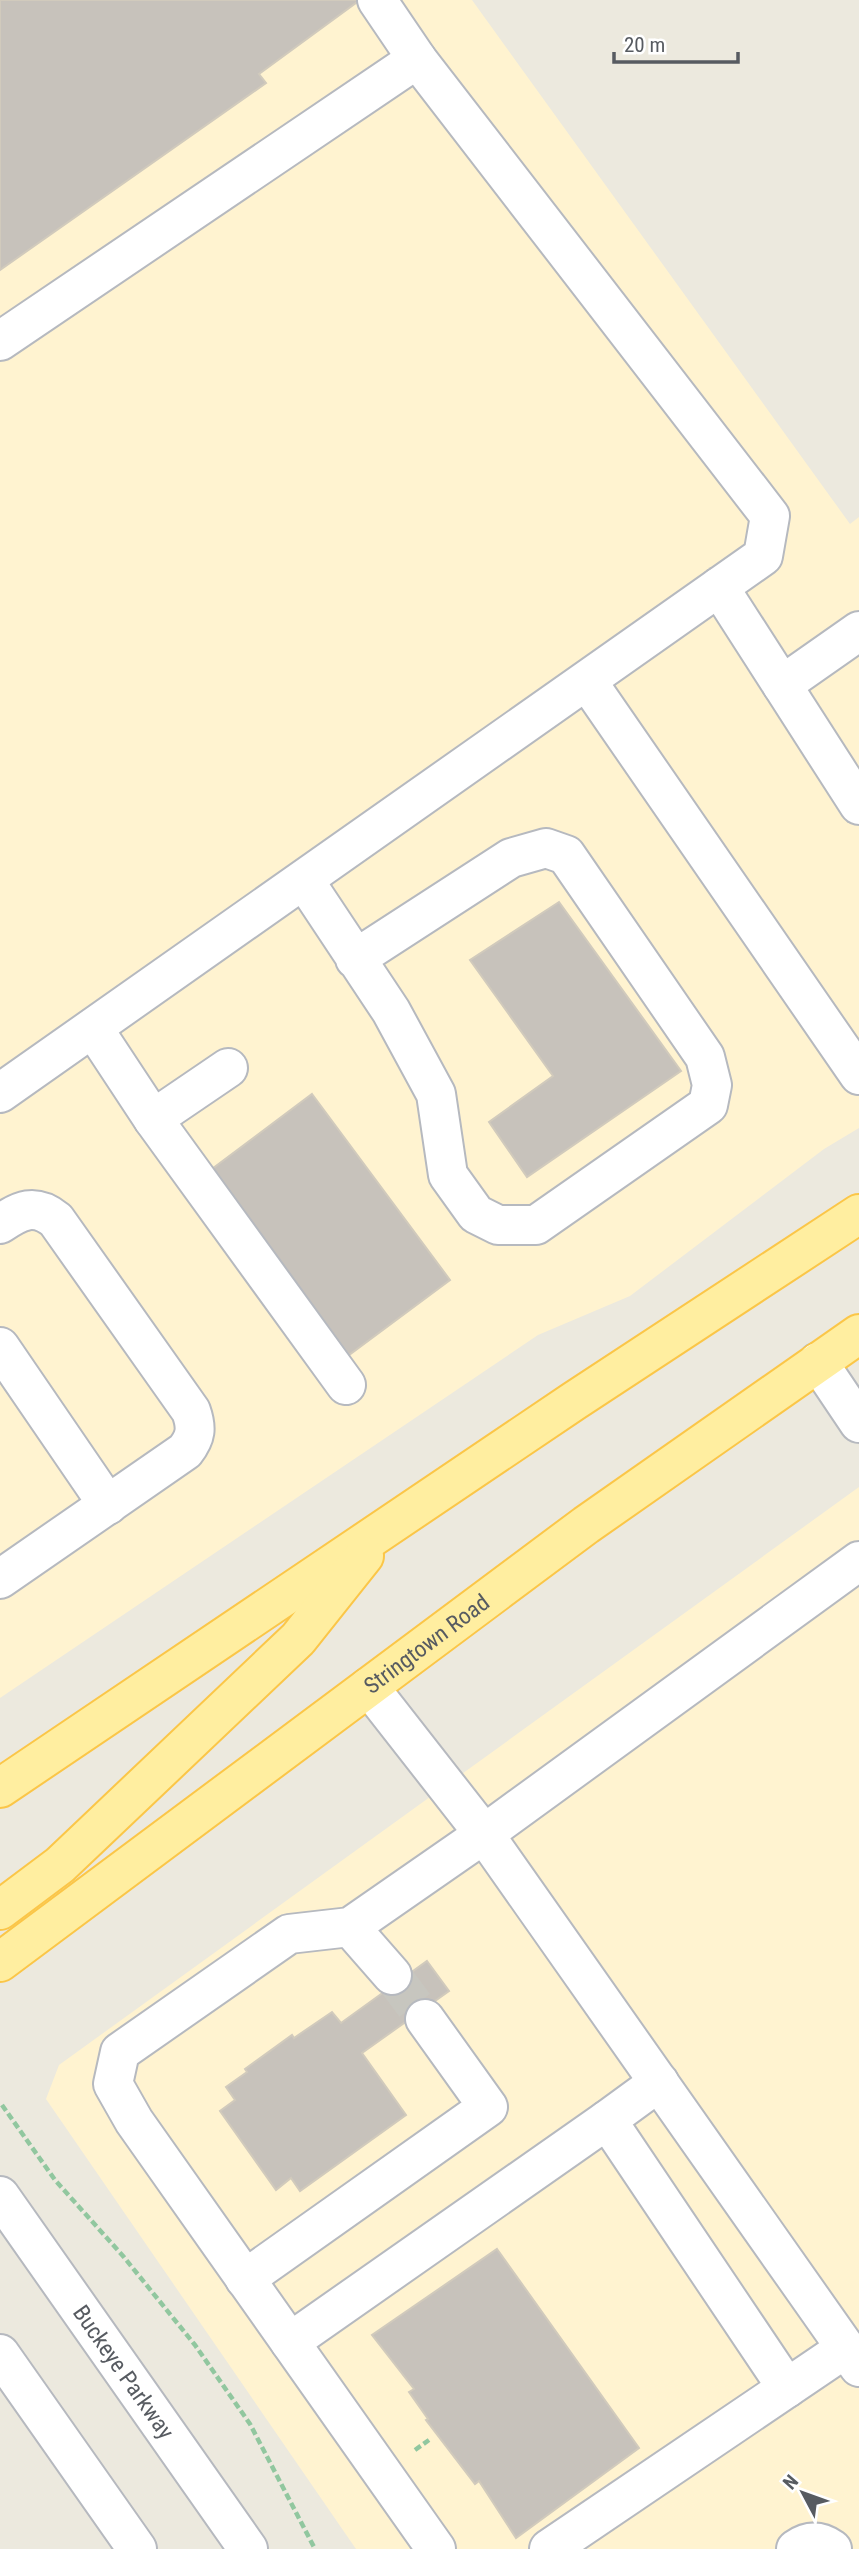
<svg xmlns="http://www.w3.org/2000/svg" width="859" height="2549" font-family="'Roboto Condensed',sans-serif">
  <style>
    .commercial { fill: #fff3d0 }
    .building { fill: #c7c2bb; stroke: #d1cabc; stroke-width: 2 }
    .lines { fill: none; stroke-linecap: round; stroke-linejoin: round }
    .minor-tunnel { stroke: #c7c6bf; stroke-width: 38; stroke-dasharray: 38 19; stroke-linecap: butt }
    .minor-casing { stroke: #b6b9bf; stroke-width: 42 }
    .major-casing { stroke: #fbc648; stroke-width: 42 }
    .path { stroke: #91c79f; stroke-width: 4.5; stroke-dasharray: 7 3.5; stroke-linecap: butt }
    .minor { stroke: #fff; stroke-width: 38 }
    .major { stroke: #ffeea0; stroke-width: 38 }
    .labels { text-anchor: middle; stroke-width: 6; stroke-linejoin: round; paint-order: stroke }
    .street-label { font-size: 23px; fill: #575b61; stroke: #fff }
  </style>
  <rect width="100%" height="100%" fill="#ece9de"/>
  <g class="commercial">
    <polygon points="0,0 472,0 850,524 859,517 859,1128 824,1149 630,1296 538,1335 0,1698"/>
    <polygon points="859,1487 859,2549 356,2549 46,2099 59,2065"/>
  </g>
  <g class="building">
    <polygon points="0,0 360,0 259,74 266,83 0,270"/>
    <polygon points="559,902 681,1071 527,1177 489,1122 553,1076 470,960"/>
    <polygon points="312,1094 450,1280 349,1355 212,1169"/>
    <polygon points="427,1961 449,1991 362,2053 406,2115 300,2191 291,2178 276,2190 220,2111 235,2100 226,2087 247,2072 245,2069 292,2035 294,2038 332,2012 341,2023"/>
    <polygon points="497,2249 639,2448 516,2538 479,2481 475,2484 426,2420 428,2419 409,2392 414,2389 372,2335"/>
  </g>
  <g class="lines">
    <polyline class="minor-tunnel" points="392,1975 425,2019"/>
    <defs>
      <g id="minor">
        <polyline points="377,0 417,59"/>
        <polyline points="0,341 417,59 770,516 763,556 0,1093"/>
        <polyline points="719,587 859,805"/>
        <polyline points="587,681 859,1075"/>
        <polyline points="782,685 859,631"/>
        <polyline points="304,880 391,1011 436,1094 448,1175 476,1214 498,1225 536,1225 708,1105 712,1085 705,1057 566,855 546,848 511,858 355,959"/>
        <polyline points="93,1028 153,1119 346,1385"/>
        <polyline points="153,1119 228,1068"/>
        <path d="M0,1224C20,1210 35,1203 56,1220L191,1411C197,1428 196,1437 185,1451L0,1579"/>
        <polyline points="0,1347 108,1505"/>
        <polyline points="818,1362 859,1423"/>
        <polyline points="369,1687 484,1834 859,1561"/>
        <polyline points="350,1927 392,1975"/>
        <polyline points="659,2082 607,2120 787,2388"/>
        <path id="s1" d="M0,2196L248,2549"/>
        <polyline points="245,2279 488,2107 425,2019"/>
        <polyline points="290,2342 607,2120"/>
        <polyline points="0,2354 137,2549"/>
        <polyline points="436,2549 134,2121 113,2084 120,2052 289,1934 350,1927 484,1834 859,2367"/>
        <polyline points="549,2549 846,2348"/>
        <path d="M796,2549C809,2540 819,2540 832,2549"/>
      </g>
      <g id="major">
        <polyline points="0,1788 574,1401 859,1214"/>
        <polyline points="0,1910 60,1865 298,1639 364,1556"/>
        <path id="s2" d="M0,1962L586,1525L859,1334"/>
      </g>
    </defs>
    <use href="#minor" class="minor-casing"/>
    <use href="#major" class="major-casing"/>
    <g class="path">
      <polyline points="2,2105 55,2180 123,2256 195,2345 250,2424 315,2549"/>
      <polyline points="415,2450 429,2440"/>
    </g>
    <use href="#minor" class="minor"/>
    <use href="#major" class="major"/>
  </g>
  <g class="labels">
    <g class="street-label">
      <text dy="8" stroke="none"><textPath href="#s2" startOffset="532">Stringtown Road</textPath></text>
      <text dy="8" stroke="none"><textPath href="#s1" startOffset="215">Buckeye Parkway</textPath></text>
    </g>
  </g>
  <g transform="translate(803 2493) rotate(311)" stroke="#ffffff" stroke-width="5" paint-order="stroke">
  <path d="M0-5L12 26L0 18L-12 26Z" fill="#575b61"/>
  <text y="-10" font-size="19" font-weight="bold" text-anchor="middle" fill="#575b61">N</text>
  </g>
  <path d="M614 52v10h124v-10" fill="none" stroke="#575b61" stroke-width="3.5"/>
  <text x="624" y="52" font-size="21" fill="#575b61" stroke="#ffffff" stroke-width="5" paint-order="stroke">20 m</text>
</svg>
